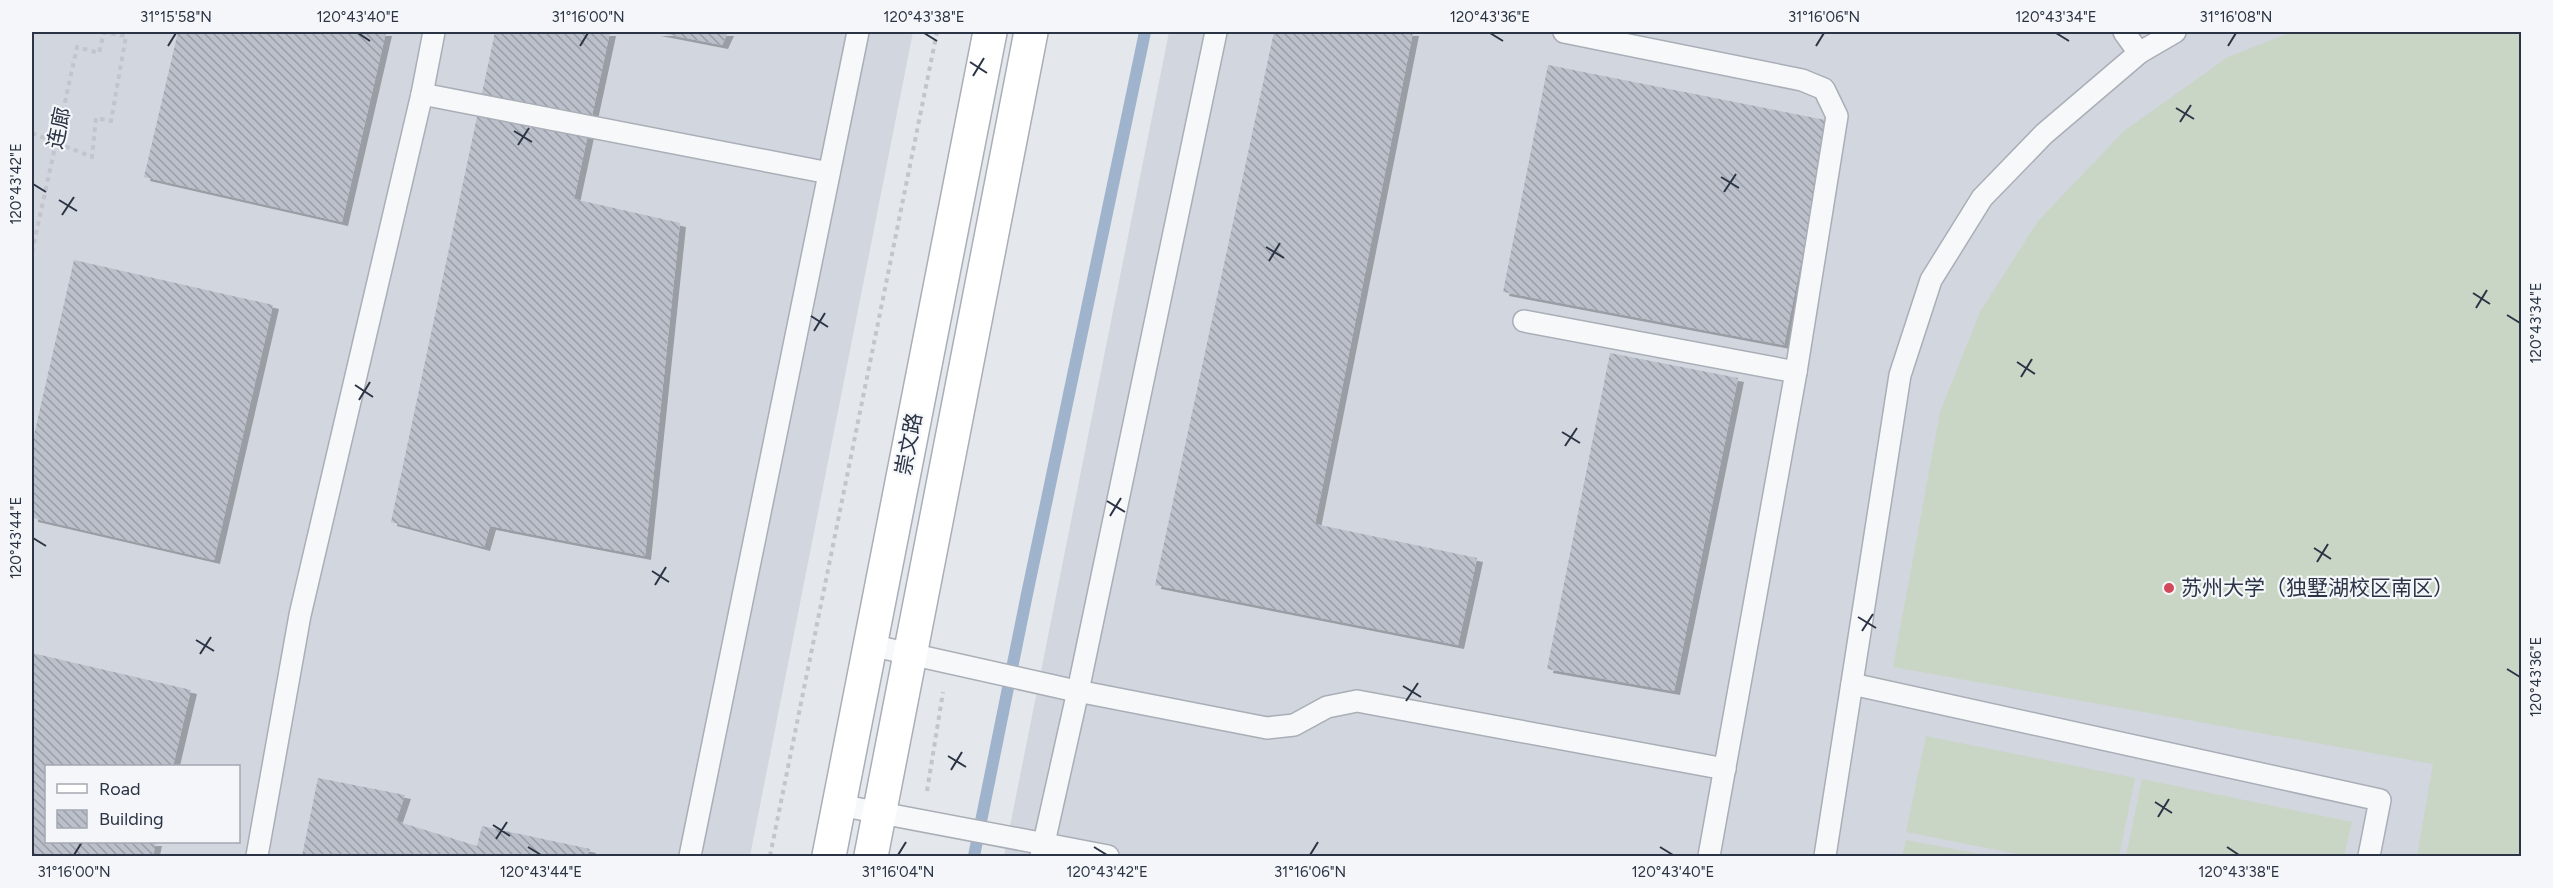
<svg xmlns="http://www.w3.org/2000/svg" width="2553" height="888" font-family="Figtree,'Noto Sans SC',sans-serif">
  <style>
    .built { fill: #d2d6de; fill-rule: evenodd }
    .grass { fill: #c9d6c5 }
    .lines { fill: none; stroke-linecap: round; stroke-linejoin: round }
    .stream { stroke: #9fb4cc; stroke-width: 12 }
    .building { fill: url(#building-back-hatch); filter: url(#shadow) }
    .lane-casing { stroke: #a9aeb7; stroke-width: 24 }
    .secondary-casing { stroke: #a9aeb7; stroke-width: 36 }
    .path { stroke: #c2c5cb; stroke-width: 4; stroke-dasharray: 4.5 4.5; stroke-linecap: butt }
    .lane { stroke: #f7f8fa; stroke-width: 21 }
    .secondary { stroke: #fff; stroke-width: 33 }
    .path-bridge { stroke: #c2c5cb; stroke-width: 4; stroke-dasharray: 4.5 4.5; stroke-linecap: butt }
    .ticks { fill: none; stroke: #2b3445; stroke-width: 2 }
    .poi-dot { fill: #d1495b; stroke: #f4f6f9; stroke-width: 2 }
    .labels { text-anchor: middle; stroke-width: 4.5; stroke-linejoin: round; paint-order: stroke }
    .street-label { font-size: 21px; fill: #2b3445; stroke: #f4f6f9 }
    .poi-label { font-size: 21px; fill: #2b3445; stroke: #f4f6f9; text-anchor: start }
    .neatline { fill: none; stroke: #2b3445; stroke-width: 2 }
    .ticks-label { font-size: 15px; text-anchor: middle; fill: #2b3445 }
  </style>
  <defs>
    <pattern id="building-back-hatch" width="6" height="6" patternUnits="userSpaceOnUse" patternTransform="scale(1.5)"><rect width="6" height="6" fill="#bbc0ca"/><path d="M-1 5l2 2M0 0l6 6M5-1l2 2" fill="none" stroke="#989da6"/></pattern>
    <filter id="shadow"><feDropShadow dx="6" dy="4" stdDeviation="0" flood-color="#0004"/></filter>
  </defs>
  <rect width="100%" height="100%" fill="#e4e7ec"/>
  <g class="built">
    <path d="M32,32H913L750,856H32ZM46,766H238V842H46Z"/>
    <polygon points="1169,32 2521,32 2521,856 1004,856"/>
  </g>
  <g class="grass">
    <polygon points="2292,32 2521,32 2521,856 2417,856 2433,764 1893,667 1940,412 1980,312 2038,221 2125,130 2228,57"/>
    <polygon points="1926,736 2135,778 2119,856 2027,856 1906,832"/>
    <polygon points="2142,779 2352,822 2344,856 2126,856"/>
    <polygon points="1906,840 1990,856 1902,856"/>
  </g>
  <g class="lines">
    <polyline class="stream" points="974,856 1026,599 1145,32"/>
  </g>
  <g class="building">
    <polygon points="178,32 386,32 342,222 144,177"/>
    <polygon points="495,32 610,32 574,199 680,223 645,556 490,526 484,547 391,522"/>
    <polygon points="655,32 728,32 722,45"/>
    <polygon points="1274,32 1413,32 1315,524 1477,558 1458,645 1155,585"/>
    <polygon points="1548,65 1830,121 1784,345 1503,292"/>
    <polygon points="74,260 273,305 214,560 32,518 32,444"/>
    <polygon points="1610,353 1738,378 1674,691 1547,669"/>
    <polygon points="32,653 191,690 173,766 46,766 46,842 156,842 153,856 32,856"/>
    <polygon points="318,778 405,795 396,821 477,846 482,826 590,849 587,856 302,856"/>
  </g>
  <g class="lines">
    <defs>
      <g id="lane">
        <polyline points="1564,32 1802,80 1824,89 1837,116 1796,372 1709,856"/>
        <polyline points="2124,32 2139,53"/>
        <polyline points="422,94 829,173"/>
        <polyline points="1524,321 1796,372"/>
        <polyline points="870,645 1067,689 1267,728 1294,725 1327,707 1357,701 1725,769"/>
        <polyline points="1852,684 2380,800 2369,856"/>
        <polyline points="839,805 1108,856"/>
        <polyline points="257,856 300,615 422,94 434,32"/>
        <polyline points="690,856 858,32"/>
        <polyline points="1041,856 1078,691 1216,32"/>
        <polyline points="1825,856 1900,375 1931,280 1982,198 2044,134 2139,53 2175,32"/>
      </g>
      <g id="secondary">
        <polyline points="829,856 990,32"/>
        <polyline points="871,856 1031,32"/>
      </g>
    </defs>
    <use href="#lane" class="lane-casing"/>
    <use href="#secondary" class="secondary-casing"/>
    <g class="path">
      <polyline points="32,133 92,157 96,118 111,121 126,36 101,32"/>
      <polyline points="927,791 943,692"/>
      <polyline points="770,856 937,32"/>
    </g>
    <use href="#lane" class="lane"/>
    <use href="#secondary" class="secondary"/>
    <polyline class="path-bridge" points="32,252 77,47 99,53 104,32"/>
  </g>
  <path class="ticks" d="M358,33L370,41M924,33L937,41M1490,33L1503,41M2056,33L2069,41M168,46L176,33M580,46L588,33M1816,46L1824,33M2228,46L2236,33M970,62L987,73M973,76L984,58M2176,108L2194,119M2180,122L2191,105M514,131L532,142M518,145L529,128M1721,177L1739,188M33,184L46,192M1724,192L1736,174M59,200L77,211M62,215L74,197M1266,247L1284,258M1269,261L1280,243M2473,293L2490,304M2476,308L2487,290M2507,315L2520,323M811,316L828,327M814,331L825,313M2017,362L2035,374M2021,377L2032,359M355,385L373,397M359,400L370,382M1562,432L1580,443M1565,446L1577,428M1107,501L1125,512M1110,516L1121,498M33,538L46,546M2314,548L2331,559M2317,562L2328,544M652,571L669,582M655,585L666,567M1858,617L1876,628M1862,631L1873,614M196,640L214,651M200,654L211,637M2507,669L2520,677M1403,686L1421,697M1406,701L1418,683M948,756L966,767M951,770L962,752M2155,802L2172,813M2158,817L2169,799M493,825L510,836M496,839L507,822M528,847L541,855M1094,847L1107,855M1660,847L1673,855M2227,847L2239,855M74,855L82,842M898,855L906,842M1310,855L1318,842"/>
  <circle class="poi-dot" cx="2169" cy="588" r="6"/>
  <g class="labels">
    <g class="street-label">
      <text transform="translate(59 128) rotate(-78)" y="7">连廊</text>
      <text transform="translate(909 444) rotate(-79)" y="7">崇文路</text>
    </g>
    <g class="poi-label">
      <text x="2181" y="595">苏州大学（独墅湖校区南区）</text>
    </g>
  </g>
  <rect width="2553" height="888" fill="none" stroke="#f4f6f9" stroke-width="66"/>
  <rect x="45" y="765" width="195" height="78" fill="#f4f6f9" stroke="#a4a8b1" stroke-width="1.5"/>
  <rect x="57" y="784" width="30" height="9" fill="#ffffff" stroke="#a4a8b1" stroke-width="1.5"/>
  <text x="99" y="795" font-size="18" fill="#2b3445">Road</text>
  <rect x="57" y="810" width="30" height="18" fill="url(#building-back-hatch)" stroke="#a4a8b1" stroke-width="1.5"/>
  <text x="99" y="825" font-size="18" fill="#2b3445">Building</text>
  <rect x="33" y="33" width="2487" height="822" class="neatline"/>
  <g class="ticks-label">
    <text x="176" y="22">31°15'58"N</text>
    <text x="358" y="22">120°43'40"E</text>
    <text x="588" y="22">31°16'00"N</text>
    <text x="924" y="22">120°43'38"E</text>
    <text x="1490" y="22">120°43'36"E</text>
    <text x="1824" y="22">31°16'06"N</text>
    <text x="2056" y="22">120°43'34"E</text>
    <text x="2236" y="22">31°16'08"N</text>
    <text transform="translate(16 184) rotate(-90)" y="5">120°43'42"E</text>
    <text transform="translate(2536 323) rotate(-90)" y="5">120°43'34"E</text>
    <text transform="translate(16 538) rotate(-90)" y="5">120°43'44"E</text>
    <text transform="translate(2536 677) rotate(-90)" y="5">120°43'36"E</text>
    <text x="74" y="877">31°16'00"N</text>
    <text x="541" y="877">120°43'44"E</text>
    <text x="898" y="877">31°16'04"N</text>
    <text x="1107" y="877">120°43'42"E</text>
    <text x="1310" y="877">31°16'06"N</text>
    <text x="1673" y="877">120°43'40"E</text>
    <text x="2239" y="877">120°43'38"E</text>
  </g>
</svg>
